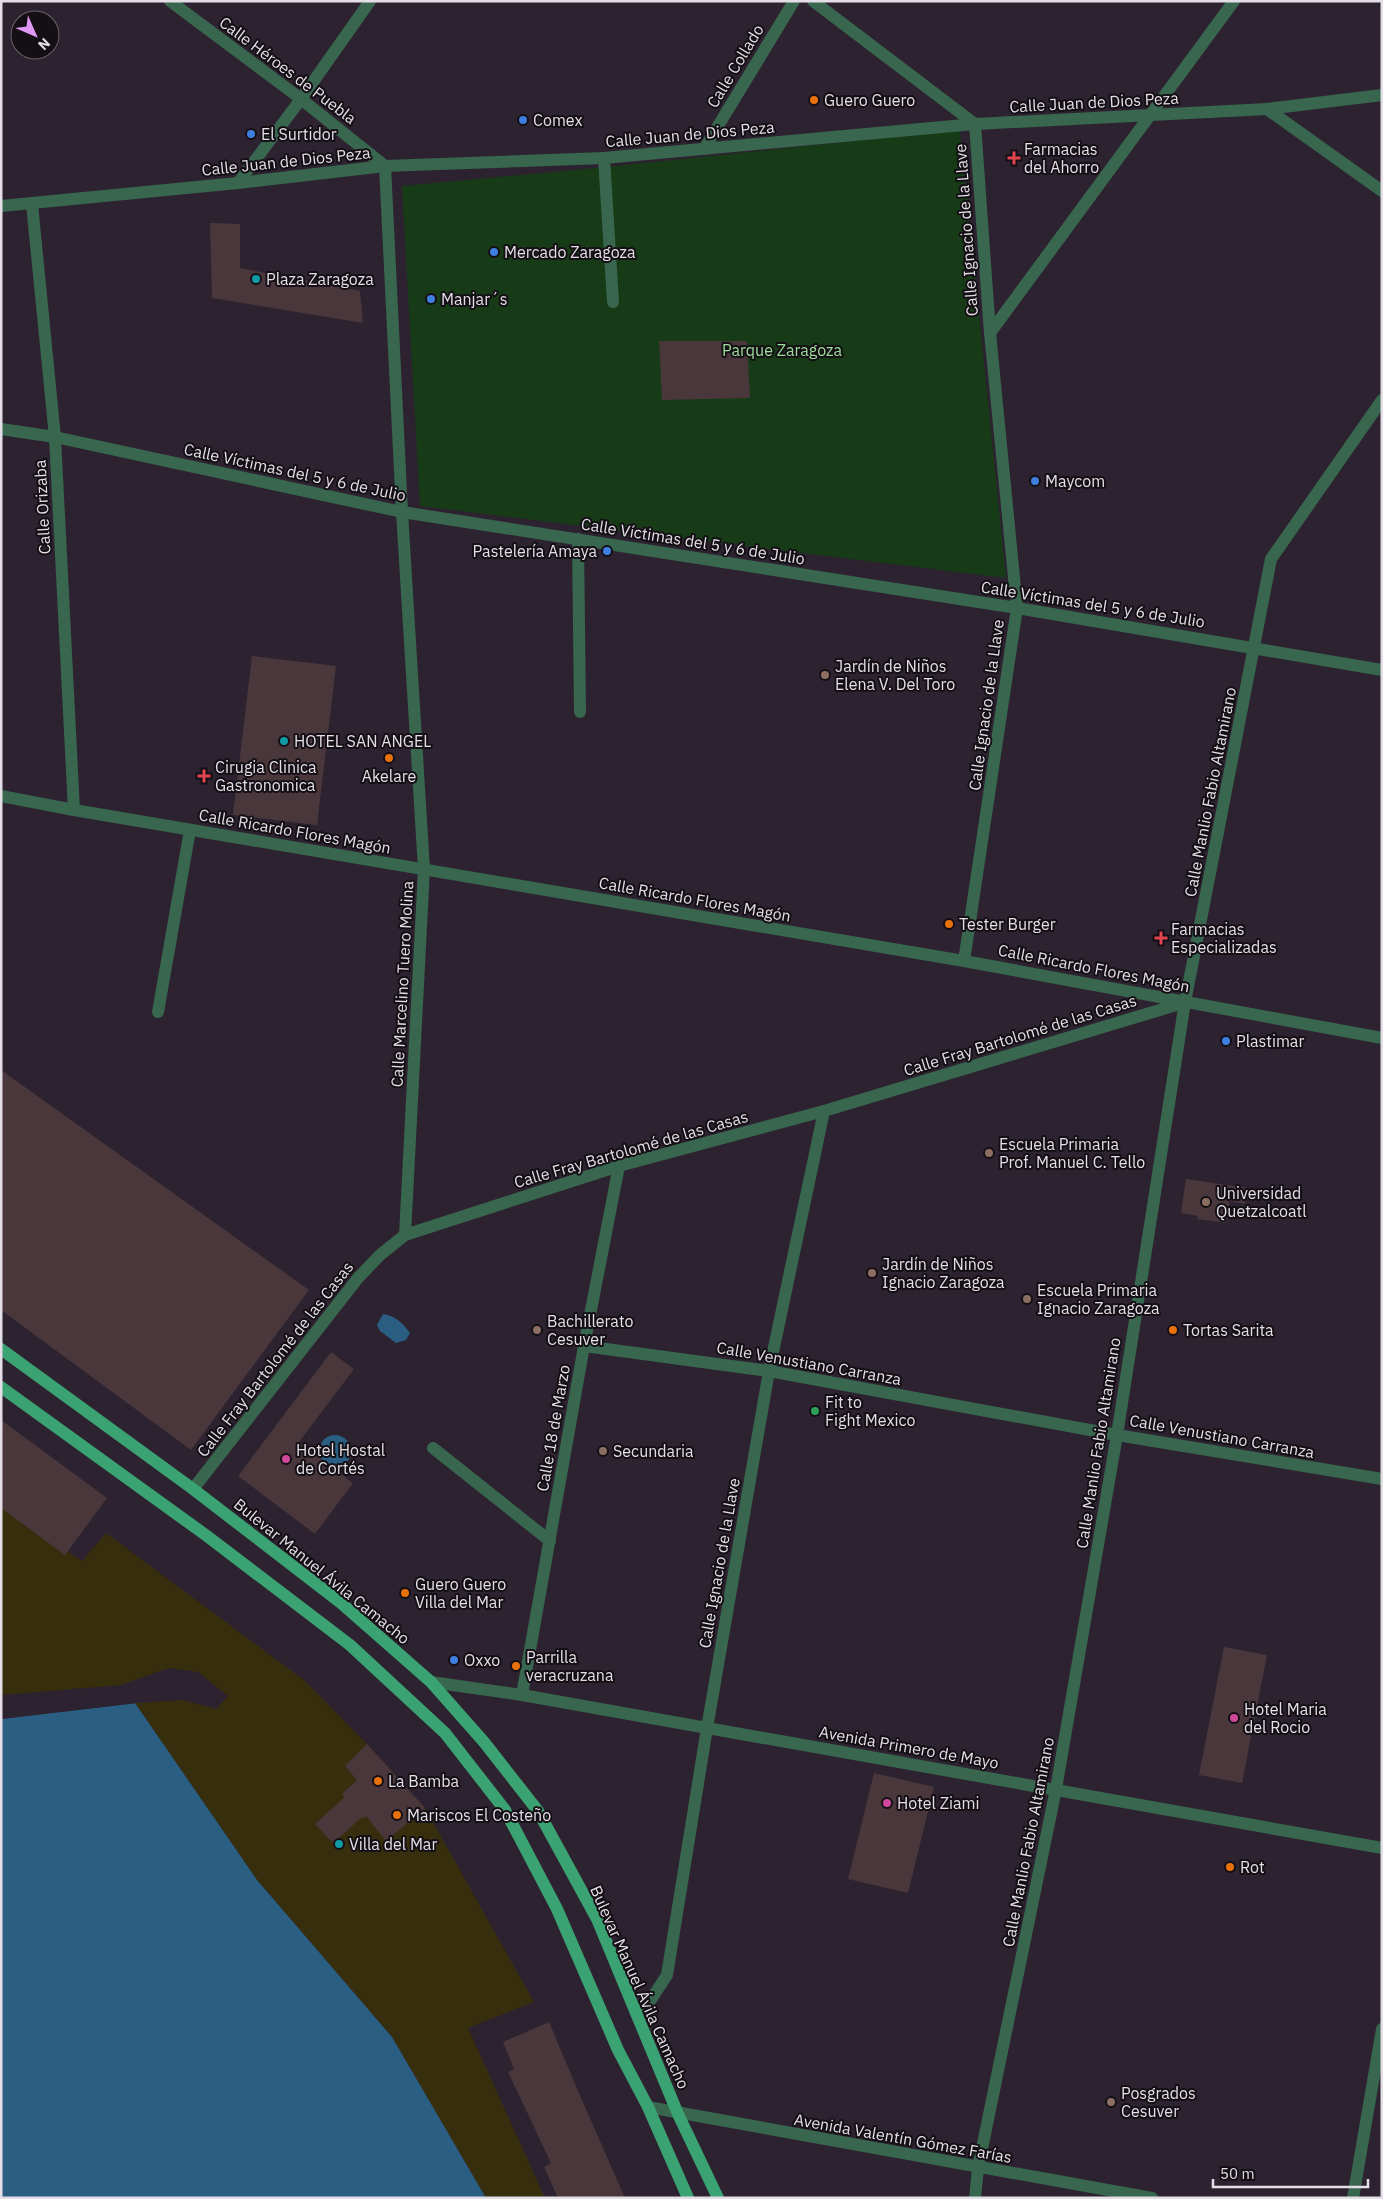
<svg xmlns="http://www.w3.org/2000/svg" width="1383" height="2199" font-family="'IBM Plex Sans',sans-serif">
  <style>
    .green { fill: #163b16 }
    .sand { fill: #372e0e }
    .water { fill: #2a5e83 }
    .pier { fill: #2d2330 }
    .building { fill: #49373c }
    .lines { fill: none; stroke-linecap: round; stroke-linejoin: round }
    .minor { stroke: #38664e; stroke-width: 12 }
    .major { stroke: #3ba373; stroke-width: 12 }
    .food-dot { fill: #e8710a; stroke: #130f14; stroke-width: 2 }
    .shop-dot { fill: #3f7fe0; stroke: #130f14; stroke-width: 2 }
    .health-dot { fill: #e0444e; stroke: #130f14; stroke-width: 2 }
    .culture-dot { fill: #0f9aa8; stroke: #130f14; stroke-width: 2 }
    .education-dot { fill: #8d6e63; stroke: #130f14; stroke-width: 2 }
    .leisure-dot { fill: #2e9e5b; stroke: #130f14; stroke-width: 2 }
    .hotel-dot { fill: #d1479c; stroke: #130f14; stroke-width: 2 }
    .labels { text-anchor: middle; stroke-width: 4; stroke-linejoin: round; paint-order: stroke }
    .street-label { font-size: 16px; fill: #e4dee7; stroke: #130f14 }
    .poi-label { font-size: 16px; fill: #e4dee7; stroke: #130f14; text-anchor: start }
    .park-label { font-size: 16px; fill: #9ede9c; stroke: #130f14 }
  </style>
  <rect width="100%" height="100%" fill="#2d2330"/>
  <polygon class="green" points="960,130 1006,578 420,506 402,186 606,167"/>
  <polygon class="sand" points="1,1506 82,1561 106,1533 305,1681 367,1744 425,1808 534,2002 468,2028 545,2198 486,2198 392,2037 257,1880 135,1703 183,1700 216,1709 228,1696 198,1672 169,1668 121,1685 1,1695"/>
  <g class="water">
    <path d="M383,1314C394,1315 404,1324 410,1333L406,1340L396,1343L380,1331L377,1325Z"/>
    <circle cx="335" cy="1451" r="16"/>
    <polygon points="135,1703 257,1880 392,2037 486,2198 1,2198 1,1719"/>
  </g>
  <polygon class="pier" points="135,1700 138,1703 1,1719 1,1717"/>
  <g class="building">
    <polygon points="210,223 240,224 240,268 360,291 363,323 212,298"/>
    <polygon points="659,341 747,341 750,398 662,400"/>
    <polygon points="252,656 336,666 317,825 233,815"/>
    <polygon points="1,1070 309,1290 191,1450 1,1310"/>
    <polygon points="1186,1179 1248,1188 1245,1204 1230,1201 1226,1223 1197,1219 1198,1216 1181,1213"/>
    <polygon points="331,1352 354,1369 299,1442 353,1483 315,1534 238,1476"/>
    <polygon points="1,1420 107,1498 65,1555 1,1508"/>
    <polygon points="1224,1647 1267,1655 1242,1783 1199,1775"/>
    <polygon points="367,1744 425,1808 386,1841 366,1816 363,1819 362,1817 333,1843 315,1824 345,1797 342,1794 357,1780 345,1766"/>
    <polygon points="874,1773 934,1787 908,1893 848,1879"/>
    <polygon points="549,2022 581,2098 625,2198 558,2198 544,2167 551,2163 508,2072 514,2069 503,2042"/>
  </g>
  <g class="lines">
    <g class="minor">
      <polyline points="170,1 301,99 385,166 402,512 424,869 405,1235"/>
      <polyline points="813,1 975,124 990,333 1017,608 964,961"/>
      <polyline points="1267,109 1382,191"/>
      <polyline points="704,149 794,1"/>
      <polyline points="604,158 613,302"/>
      <polyline points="238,183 301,99 370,1"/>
      <polyline points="32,204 55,437 74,810"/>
      <polyline points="1,206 238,183 385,166 604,158 975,124 1267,109 1382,95"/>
      <polyline points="990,333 1234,1"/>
      <polyline points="1,429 55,437 402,512 1017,608 1382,670"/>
      <polyline points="578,539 580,712"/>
      <polyline points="1,796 74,810 964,961 1382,1038"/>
      <polyline points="158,1012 190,830"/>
      <polyline points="584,1346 769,1371 1117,1435 1382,1479"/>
      <polyline points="433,1448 550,1541"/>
      <polyline points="193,1489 358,1278 380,1255 405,1235 619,1166 824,1111 1183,1003"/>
      <polyline points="431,1682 522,1695 1382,1848"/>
      <polyline points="522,1695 584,1346 619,1166"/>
      <polyline points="635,2010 650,2001 667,1975 707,1728 769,1371 824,1111"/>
      <polyline points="648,2107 1152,2198"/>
      <polyline points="975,2198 978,2168 1056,1789 1117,1435 1185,1002 1271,559 1382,400"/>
      <polyline points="1353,2198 1382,2029"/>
    </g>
    <g class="major">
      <polyline points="1,1349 193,1489 341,1603 431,1682 484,1742 538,1811 597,1919 678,2114 718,2198"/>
      <polyline points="1,1387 207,1536 350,1645 445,1733 505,1810 557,1909 618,2050 648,2107 688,2198"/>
    </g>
  </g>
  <g class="food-dot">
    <circle cx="814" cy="100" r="5"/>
    <circle cx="389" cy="758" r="5"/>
    <circle cx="949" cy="924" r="5"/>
    <circle cx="1173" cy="1330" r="5"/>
    <circle cx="405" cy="1593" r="5"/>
    <circle cx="516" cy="1666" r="5"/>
    <circle cx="378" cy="1781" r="5"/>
    <circle cx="397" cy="1815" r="5"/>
    <circle cx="1230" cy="1867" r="5"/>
  </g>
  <g class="shop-dot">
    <circle cx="523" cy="120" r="5"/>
    <circle cx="251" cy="134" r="5"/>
    <circle cx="494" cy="252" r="5"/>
    <circle cx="431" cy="299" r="5"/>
    <circle cx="1035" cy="481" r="5"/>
    <circle cx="607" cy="551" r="5"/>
    <circle cx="1226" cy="1041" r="5"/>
    <circle cx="454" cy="1660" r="5"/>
  </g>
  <g class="health-dot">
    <path d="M1011.5 150.5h5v5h5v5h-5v5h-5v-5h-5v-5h5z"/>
    <path d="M201.5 768.5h5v5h5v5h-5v5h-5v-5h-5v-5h5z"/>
    <path d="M1158.5 930.5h5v5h5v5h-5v5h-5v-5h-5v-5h5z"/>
  </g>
  <g class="culture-dot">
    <circle cx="256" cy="279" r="5"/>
    <circle cx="284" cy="741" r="5"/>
    <circle cx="339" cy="1844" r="5"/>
  </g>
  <g class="education-dot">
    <circle cx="825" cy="675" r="5"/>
    <circle cx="989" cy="1153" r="5"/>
    <circle cx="1206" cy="1202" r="5"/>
    <circle cx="872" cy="1273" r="5"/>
    <circle cx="1027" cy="1299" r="5"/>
    <circle cx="537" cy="1330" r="5"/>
    <circle cx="603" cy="1451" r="5"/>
    <circle cx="1111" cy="2102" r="5"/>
  </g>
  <circle class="leisure-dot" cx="815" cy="1411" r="5"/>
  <g class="hotel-dot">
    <circle cx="286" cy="1459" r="5"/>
    <circle cx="1234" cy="1718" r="5"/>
    <circle cx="887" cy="1803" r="5"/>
  </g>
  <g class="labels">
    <g class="street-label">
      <text transform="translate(735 66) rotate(-59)" y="6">Calle Collado</text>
      <text transform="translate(288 70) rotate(37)" y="6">Calle Héroes de Puebla</text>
      <text transform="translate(1094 102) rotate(-3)" y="6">Calle Juan de Dios Peza</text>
      <text transform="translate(690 134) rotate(-5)" y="6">Calle Juan de Dios Peza</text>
      <text transform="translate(286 161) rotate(-6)" y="6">Calle Juan de Dios Peza</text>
      <text transform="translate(966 230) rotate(-94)" y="6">Calle Ignacio de la Llave</text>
      <text transform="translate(295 472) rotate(12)" y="6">Calle Víctimas del 5 y 6 de Julio</text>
      <text transform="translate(42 507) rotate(-93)" y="6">Calle Orizaba</text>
      <text transform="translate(693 541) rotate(9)" y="6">Calle Víctimas del 5 y 6 de Julio</text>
      <text transform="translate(1093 604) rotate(9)" y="6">Calle Víctimas del 5 y 6 de Julio</text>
      <text transform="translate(986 705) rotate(-82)" y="6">Calle Ignacio de la Llave</text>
      <text transform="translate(1210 792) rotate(-79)" y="6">Calle Manlio Fabio Altamirano</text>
      <text transform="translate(295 831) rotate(10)" y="6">Calle Ricardo Flores Magón</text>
      <text transform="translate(695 899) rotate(10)" y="6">Calle Ricardo Flores Magón</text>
      <text transform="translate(1094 968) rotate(11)" y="6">Calle Ricardo Flores Magón</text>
      <text transform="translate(402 984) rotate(-87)" y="6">Calle Marcelino Tuero Molina</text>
      <text transform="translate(1020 1035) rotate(-17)" y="6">Calle Fray Bartolomé de las Casas</text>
      <text transform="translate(631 1149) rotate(-16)" y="6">Calle Fray Bartolomé de las Casas</text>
      <text transform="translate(275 1359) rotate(-52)" y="6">Calle Fray Bartolomé de las Casas</text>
      <text transform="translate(809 1363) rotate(10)" y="6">Calle Venustiano Carranza</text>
      <text transform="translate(553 1428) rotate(-80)" y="6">Calle 18 de Marzo</text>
      <text transform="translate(1222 1436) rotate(10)" y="6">Calle Venustiano Carranza</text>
      <text transform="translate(1098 1443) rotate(-81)" y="6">Calle Manlio Fabio Altamirano</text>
      <text transform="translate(719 1563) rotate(-80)" y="6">Calle Ignacio de la Llave</text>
      <text transform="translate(322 1571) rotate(39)" y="6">Bulevar Manuel Ávila Camacho</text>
      <text transform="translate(909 1747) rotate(10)" y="6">Avenida Primero de Mayo</text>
      <text transform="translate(1028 1842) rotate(-79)" y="6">Calle Manlio Fabio Altamirano</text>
      <text transform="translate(640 1987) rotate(66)" y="6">Bulevar Manuel Ávila Camacho</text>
      <text transform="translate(903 2138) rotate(10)" y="6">Avenida Valentín Gómez Farías</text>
    </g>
    <g class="poi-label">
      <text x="824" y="106">Guero Guero</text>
      <text x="533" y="126">Comex</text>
      <text x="261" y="140">El Surtidor</text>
      <text x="1024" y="155">Farmacias<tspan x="1024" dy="18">del Ahorro</tspan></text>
      <text x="504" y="258">Mercado Zaragoza</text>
      <text x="266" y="285">Plaza Zaragoza</text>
      <text x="441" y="305">Manjar´s</text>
      <text x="1045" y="487">Maycom</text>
      <text x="597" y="557" text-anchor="end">Pastelería Amaya</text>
      <text x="835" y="672">Jardín de Niños<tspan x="835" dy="18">Elena V. Del Toro</tspan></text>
      <text x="294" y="747">HOTEL SAN ANGEL</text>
      <text x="215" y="773">Cirugia Clinica<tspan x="215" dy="18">Gastronomica</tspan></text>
      <text x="389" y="782" text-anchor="middle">Akelare</text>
      <text x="959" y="930">Tester Burger</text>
      <text x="1171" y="935">Farmacias<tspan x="1171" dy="18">Especializadas</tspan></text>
      <text x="1236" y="1047">Plastimar</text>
      <text x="999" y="1150">Escuela Primaria<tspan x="999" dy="18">Prof. Manuel C. Tello</tspan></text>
      <text x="1216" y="1199">Universidad<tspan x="1216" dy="18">Quetzalcoatl</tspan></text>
      <text x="882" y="1270">Jardín de Niños<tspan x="882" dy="18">Ignacio Zaragoza</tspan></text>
      <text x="1037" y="1296">Escuela Primaria<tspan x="1037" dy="18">Ignacio Zaragoza</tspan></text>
      <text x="547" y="1327">Bachillerato<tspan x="547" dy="18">Cesuver</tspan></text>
      <text x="1183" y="1336">Tortas Sarita</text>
      <text x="825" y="1408">Fit to<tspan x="825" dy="18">Fight Mexico</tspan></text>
      <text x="296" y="1456">Hotel Hostal<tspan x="296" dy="18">de Cortés</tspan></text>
      <text x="613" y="1457">Secundaria</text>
      <text x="415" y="1590">Guero Guero<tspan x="415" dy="18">Villa del Mar</tspan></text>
      <text x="526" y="1663">Parrilla<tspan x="526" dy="18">veracruzana</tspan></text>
      <text x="464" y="1666">Oxxo</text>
      <text x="1244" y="1715">Hotel Maria<tspan x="1244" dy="18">del Rocio</tspan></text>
      <text x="388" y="1787">La Bamba</text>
      <text x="897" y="1809">Hotel Ziami</text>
      <text x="407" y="1821">Mariscos El Costeño</text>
      <text x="349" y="1850">Villa del Mar</text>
      <text x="1240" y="1873">Rot</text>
      <text x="1121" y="2099">Posgrados<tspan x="1121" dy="18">Cesuver</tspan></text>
    </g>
    <g class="park-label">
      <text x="782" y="356">Parque Zaragoza</text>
    </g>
  </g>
  <rect width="1383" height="2199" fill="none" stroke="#e4dee7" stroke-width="5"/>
  <g transform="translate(35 35) rotate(135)"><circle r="24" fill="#130f14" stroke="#676268"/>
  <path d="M0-4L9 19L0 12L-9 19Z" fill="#dd99f3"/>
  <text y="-8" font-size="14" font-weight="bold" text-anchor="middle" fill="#e4dee7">N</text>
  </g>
  <path d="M1213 2179v8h155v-8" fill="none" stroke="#e4dee7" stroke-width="2.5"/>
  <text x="1220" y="2179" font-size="15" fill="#e4dee7" stroke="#130f14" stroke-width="4" paint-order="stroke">50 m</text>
</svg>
